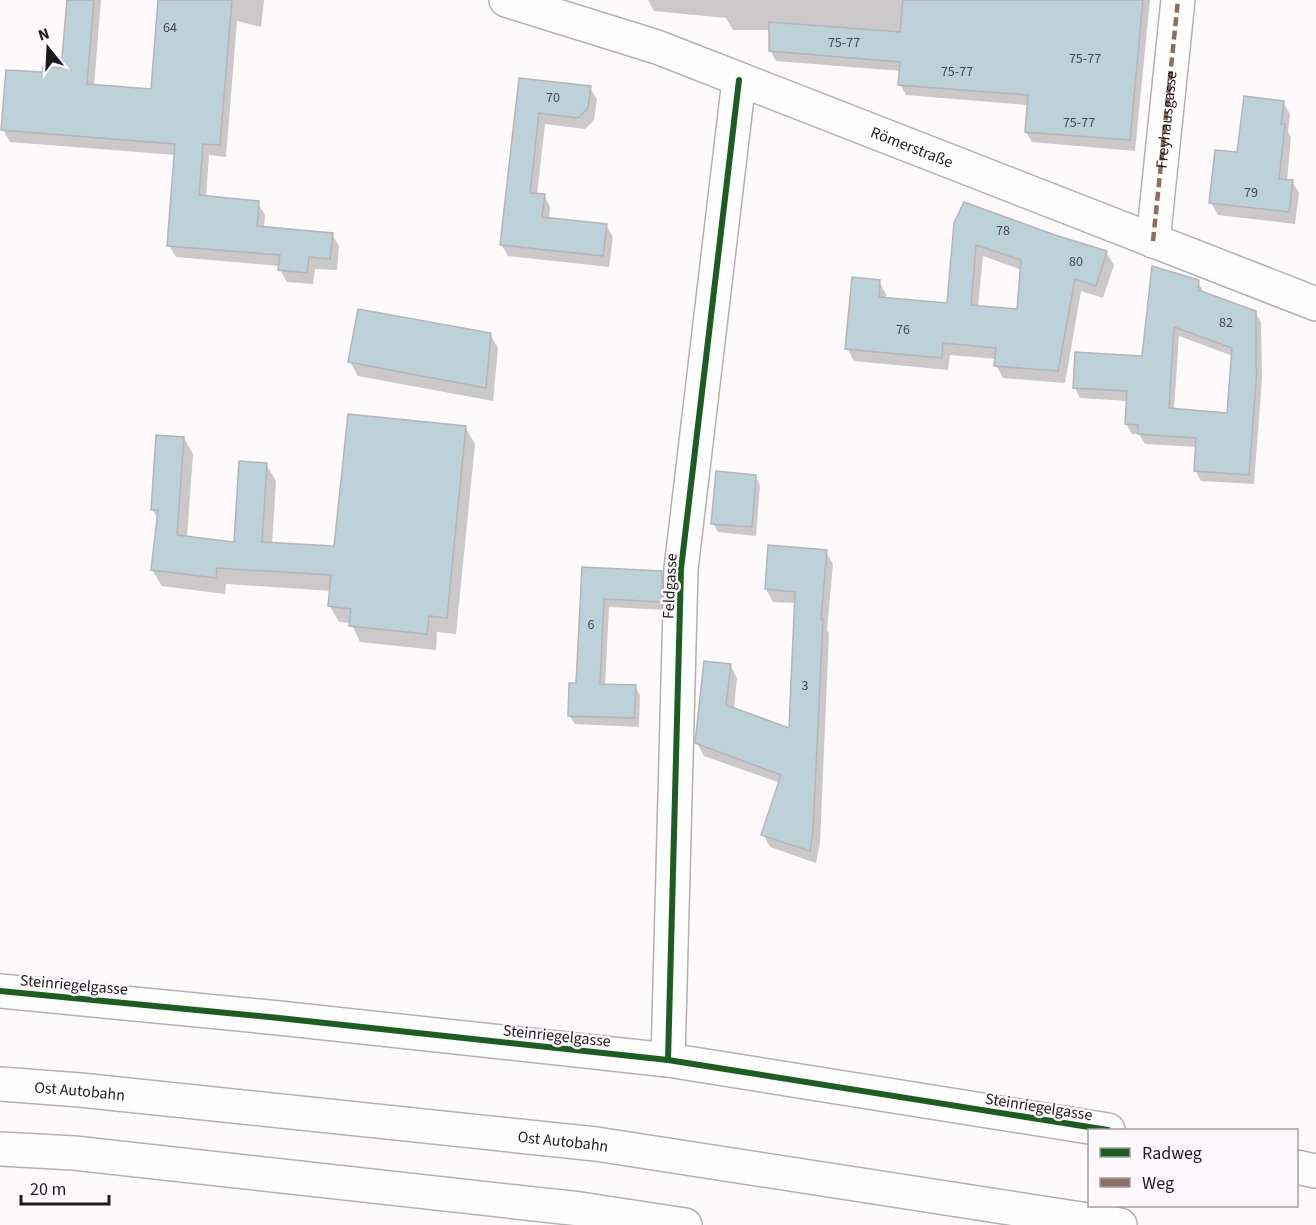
<svg xmlns="http://www.w3.org/2000/svg" width="1316" height="1225" font-family="'Source Sans 3',sans-serif">
  <style>
    .shadow { fill: #0003; fill-rule: evenodd }
    .building { fill: #bdd2d8; stroke: #b5b5b7; stroke-width: 1.5; fill-rule: evenodd }
    .lines { fill: none; stroke-linecap: round; stroke-linejoin: round }
    .minor-casing { stroke: #b2b0b1; stroke-width: 36 }
    .highway-casing { stroke: #b2b0b1; stroke-width: 36 }
    .minor { stroke: #fffeff; stroke-width: 33 }
    .highway { stroke: #fffeff; stroke-width: 33 }
    .quiet { stroke: #8d6e63; stroke-width: 4.5; stroke-dasharray: 9 4.5; stroke-linecap: butt }
    .cycleway-casing { stroke: #fef9fc; stroke-width: 10 }
    .cycleway { stroke: #1b5e20; stroke-width: 6 }
    .labels { text-anchor: middle; stroke-width: 5; stroke-linejoin: round; paint-order: stroke }
    .number-label { font-size: 14px; fill: #46494b }
    .street-label { font-size: 16px; fill: #1e1b1c; stroke: #fef9fc }
  </style>
  <rect width="100%" height="100%" fill="#fdfafc"/>
  <g class="shadow">
    <polygon points="68,0 101,0 94,86 152,91 160,0 264,0 261,27 237,21 226,157 209,155 206,197 258,203 265,215 264,228 332,234 339,246 337,270 315,269 313,284 287,282 280,270 280,266 176,257 169,245 176,155 10,142 3,130 44,74 62,70"/>
    <polygon points="648,0 1150,0 1135,151 1032,142 1026,132 1028,105 906,95 900,84 901,71 776,61 770,50 770,30 733,30 726,18 654,11"/>
    <polygon points="521,79 590,88 597,99 594,120 585,129 545,124 537,195 544,195 550,207 549,219 606,225 613,237 609,267 508,256 501,244"/>
    <polygon points="1283,102 1290,114 1288,132 1291,137 1287,181 1292,181 1299,193 1295,224 1218,215 1211,203 1239,154"/>
    <path d="M956,223L1055,237L1106,252L1114,265L1103,298L1081,291L1065,383L1003,378L996,365V359L950,355L948,370L854,361L847,348L879,281L886,294V299L948,304ZM983,256L1022,270L1018,311L978,307Z"/>
    <path d="M1198,282L1204,293L1255,312L1261,322L1262,379L1254,484L1201,481L1195,470L1197,447L1145,444L1139,434H1132L1126,424L1128,401L1080,398L1075,388L1077,353L1144,357ZM1179,336L1233,356L1228,414L1174,410Z"/>
    <polygon points="490,334 498,348 493,401 358,376 350,362"/>
    <polygon points="465,427 475,444 456,634 437,632 436,650 360,642 351,623 339,622 330,606 331,591 226,584 225,594 162,586 152,570 159,520 152,509 184,438 193,454 187,538 235,544 266,464 276,481 272,544 336,548"/>
    <polygon points="755,476 760,485 756,536 718,532 713,523"/>
    <polygon points="826,552 833,564 827,630 829,633 820,843 816,863 770,847 763,834 780,783 704,756 697,743 730,665 737,678 734,709 790,730 796,603 773,602 766,589"/>
    <polygon points="583,568 661,572 667,581 666,610 609,607 605,685 635,686 640,695 639,727 575,724 569,715 577,684"/>
  </g>
  <g class="building">
    <polygon points="67,0 94,0 87,84 151,89 158,0 232,0 220,145 203,144 199,195 259,201 257,226 333,233 330,259 309,257 307,273 278,270 280,255 167,246 175,144 1,130 6,70 43,72 43,66 61,68"/>
    <polygon points="903,0 1143,0 1130,140 1025,132 1028,95 898,85 900,62 769,51 769,22 900,32"/>
    <polygon points="519,78 591,86 588,108 578,118 539,113 530,193 545,194 542,217 607,224 603,256 500,245"/>
    <polygon points="1244,96 1284,101 1281,124 1285,124 1279,179 1293,180 1289,212 1209,203 1215,150 1237,152"/>
    <path d="M964,202L1055,235L1107,251L1096,286L1075,279L1058,371L994,366L996,348L943,343L942,358L845,349L852,277L880,280L879,297L947,303L954,223ZM976,245L1021,260L1017,309L971,305Z"/>
    <path d="M1152,266L1199,280L1198,290L1256,311V368H1257L1249,475L1194,471L1196,438L1138,434V425L1125,424L1127,391L1073,388L1075,352L1142,356ZM1174,327L1232,348L1227,413L1169,408Z"/>
    <polygon points="358,309 491,333 486,388 348,362"/>
    <polygon points="348,414 466,426 447,618 429,616 427,634 349,626 351,609 328,606 331,575 217,568 216,578 151,570 158,510 151,510 156,435 184,437 177,535 234,542 239,461 267,463 262,542 334,546"/>
    <polygon points="716,471 756,475 752,527 711,524"/>
    <polygon points="768,545 827,550 821,619 823,619 813,830 810,851 761,835 781,775 695,743 704,661 731,664 726,705 789,728 795,592 765,589"/>
    <polygon points="582,567 662,571 661,602 604,599 600,684 636,685 634,718 568,716 569,683 576,683"/>
  </g>
  <g class="lines">
    <defs>
      <g id="minor">
        <path id="s1" d="M506,0L657,47L1316,304"/>
        <path id="s2" d="M1153,241L1178,0"/>
        <polyline points="0,991 279,1018 668,1060 1108,1130"/>
        <polyline points="668,1060 681,569 739,80"/>
        <polyline points="1296,1167 1316,1171"/>
      </g>
      <g id="highway">
        <path id="s3" d="M0,1084L80,1090L596,1144L1120,1225"/>
        <polyline points="0,1149 74,1153 580,1209 685,1225"/>
      </g>
    </defs>
    <use href="#minor" class="minor-casing"/>
    <use href="#highway" class="highway-casing"/>
    <use href="#minor" class="minor"/>
    <use href="#highway" class="highway"/>
    <polyline class="quiet" points="1153,241 1178,0"/>
    <defs>
      <g id="cycleway">
        <polyline points="0,991 279,1018 668,1060 1108,1130"/>
        <polyline points="668,1060 681,569 739,80"/>
      </g>
    </defs>
    <use href="#cycleway" class="cycleway-casing"/>
    <use href="#cycleway" class="cycleway"/>
  </g>
  <g class="labels">
    <g class="number-label">
      <text x="170" y="32">64</text>
      <text x="844" y="47">75-77</text>
      <text x="1085" y="63">75-77</text>
      <text x="957" y="76">75-77</text>
      <text x="553" y="102">70</text>
      <text x="1079" y="127">75-77</text>
      <text x="1251" y="197">79</text>
      <text x="1003" y="235">78</text>
      <text x="1076" y="266">80</text>
      <text x="1226" y="327">82</text>
      <text x="903" y="334">76</text>
      <text x="591" y="629">6</text>
      <text x="805" y="690">3</text>
    </g>
    <g class="street-label">
      <text dy="6" stroke="none"><textPath href="#s2" startOffset="122">Freyhausgasse</textPath></text>
      <text dy="6" stroke="none"><textPath href="#s1" startOffset="432">Römerstraße</textPath></text>
      <text transform="translate(669 586) rotate(-87)" y="6">Feldgasse</text>
      <text transform="translate(74 984) rotate(5)" y="6">Steinriegelgasse</text>
      <text transform="translate(557 1035) rotate(6)" y="6">Steinriegelgasse</text>
      <text dy="6" stroke="none"><textPath href="#s3" startOffset="80">Ost Autobahn</textPath></text>
      <text transform="translate(1039 1106) rotate(9)" y="6">Steinriegelgasse</text>
      <text dy="6" stroke="none"><textPath href="#s3" startOffset="566">Ost Autobahn</textPath></text>
    </g>
  </g>
  <rect x="1088" y="1129" width="210" height="78" fill="#fef9fc" stroke="#a4a0a2" stroke-width="1.5"/>
  <rect x="1100" y="1148" width="30" height="9" fill="#1b5e20" stroke="#a4a0a2" stroke-width="1.5"/>
  <text x="1142" y="1159" font-size="18" fill="#1e1b1c">Radweg</text>
  <rect x="1100" y="1178" width="30" height="9" fill="#8d6e63" stroke="#a4a0a2" stroke-width="1.5"/>
  <text x="1142" y="1189" font-size="18" fill="#1e1b1c">Weg</text>
  <g transform="translate(48 48) rotate(342)" stroke="#fef9fc" stroke-width="4.5" paint-order="stroke">
  <path d="M0-4.5L10 22L0 15L-10 22Z" fill="#1e1b1c"/>
  <text y="-9" font-size="16" font-weight="bold" text-anchor="middle" fill="#1e1b1c">N</text>
  </g>
  <path d="M21 1195v9h88v-9" fill="none" stroke="#1e1b1c" stroke-width="3"/>
  <text x="30" y="1195" font-size="18" fill="#1e1b1c" stroke="#fef9fc" stroke-width="4.5" paint-order="stroke">20 m</text>
</svg>
